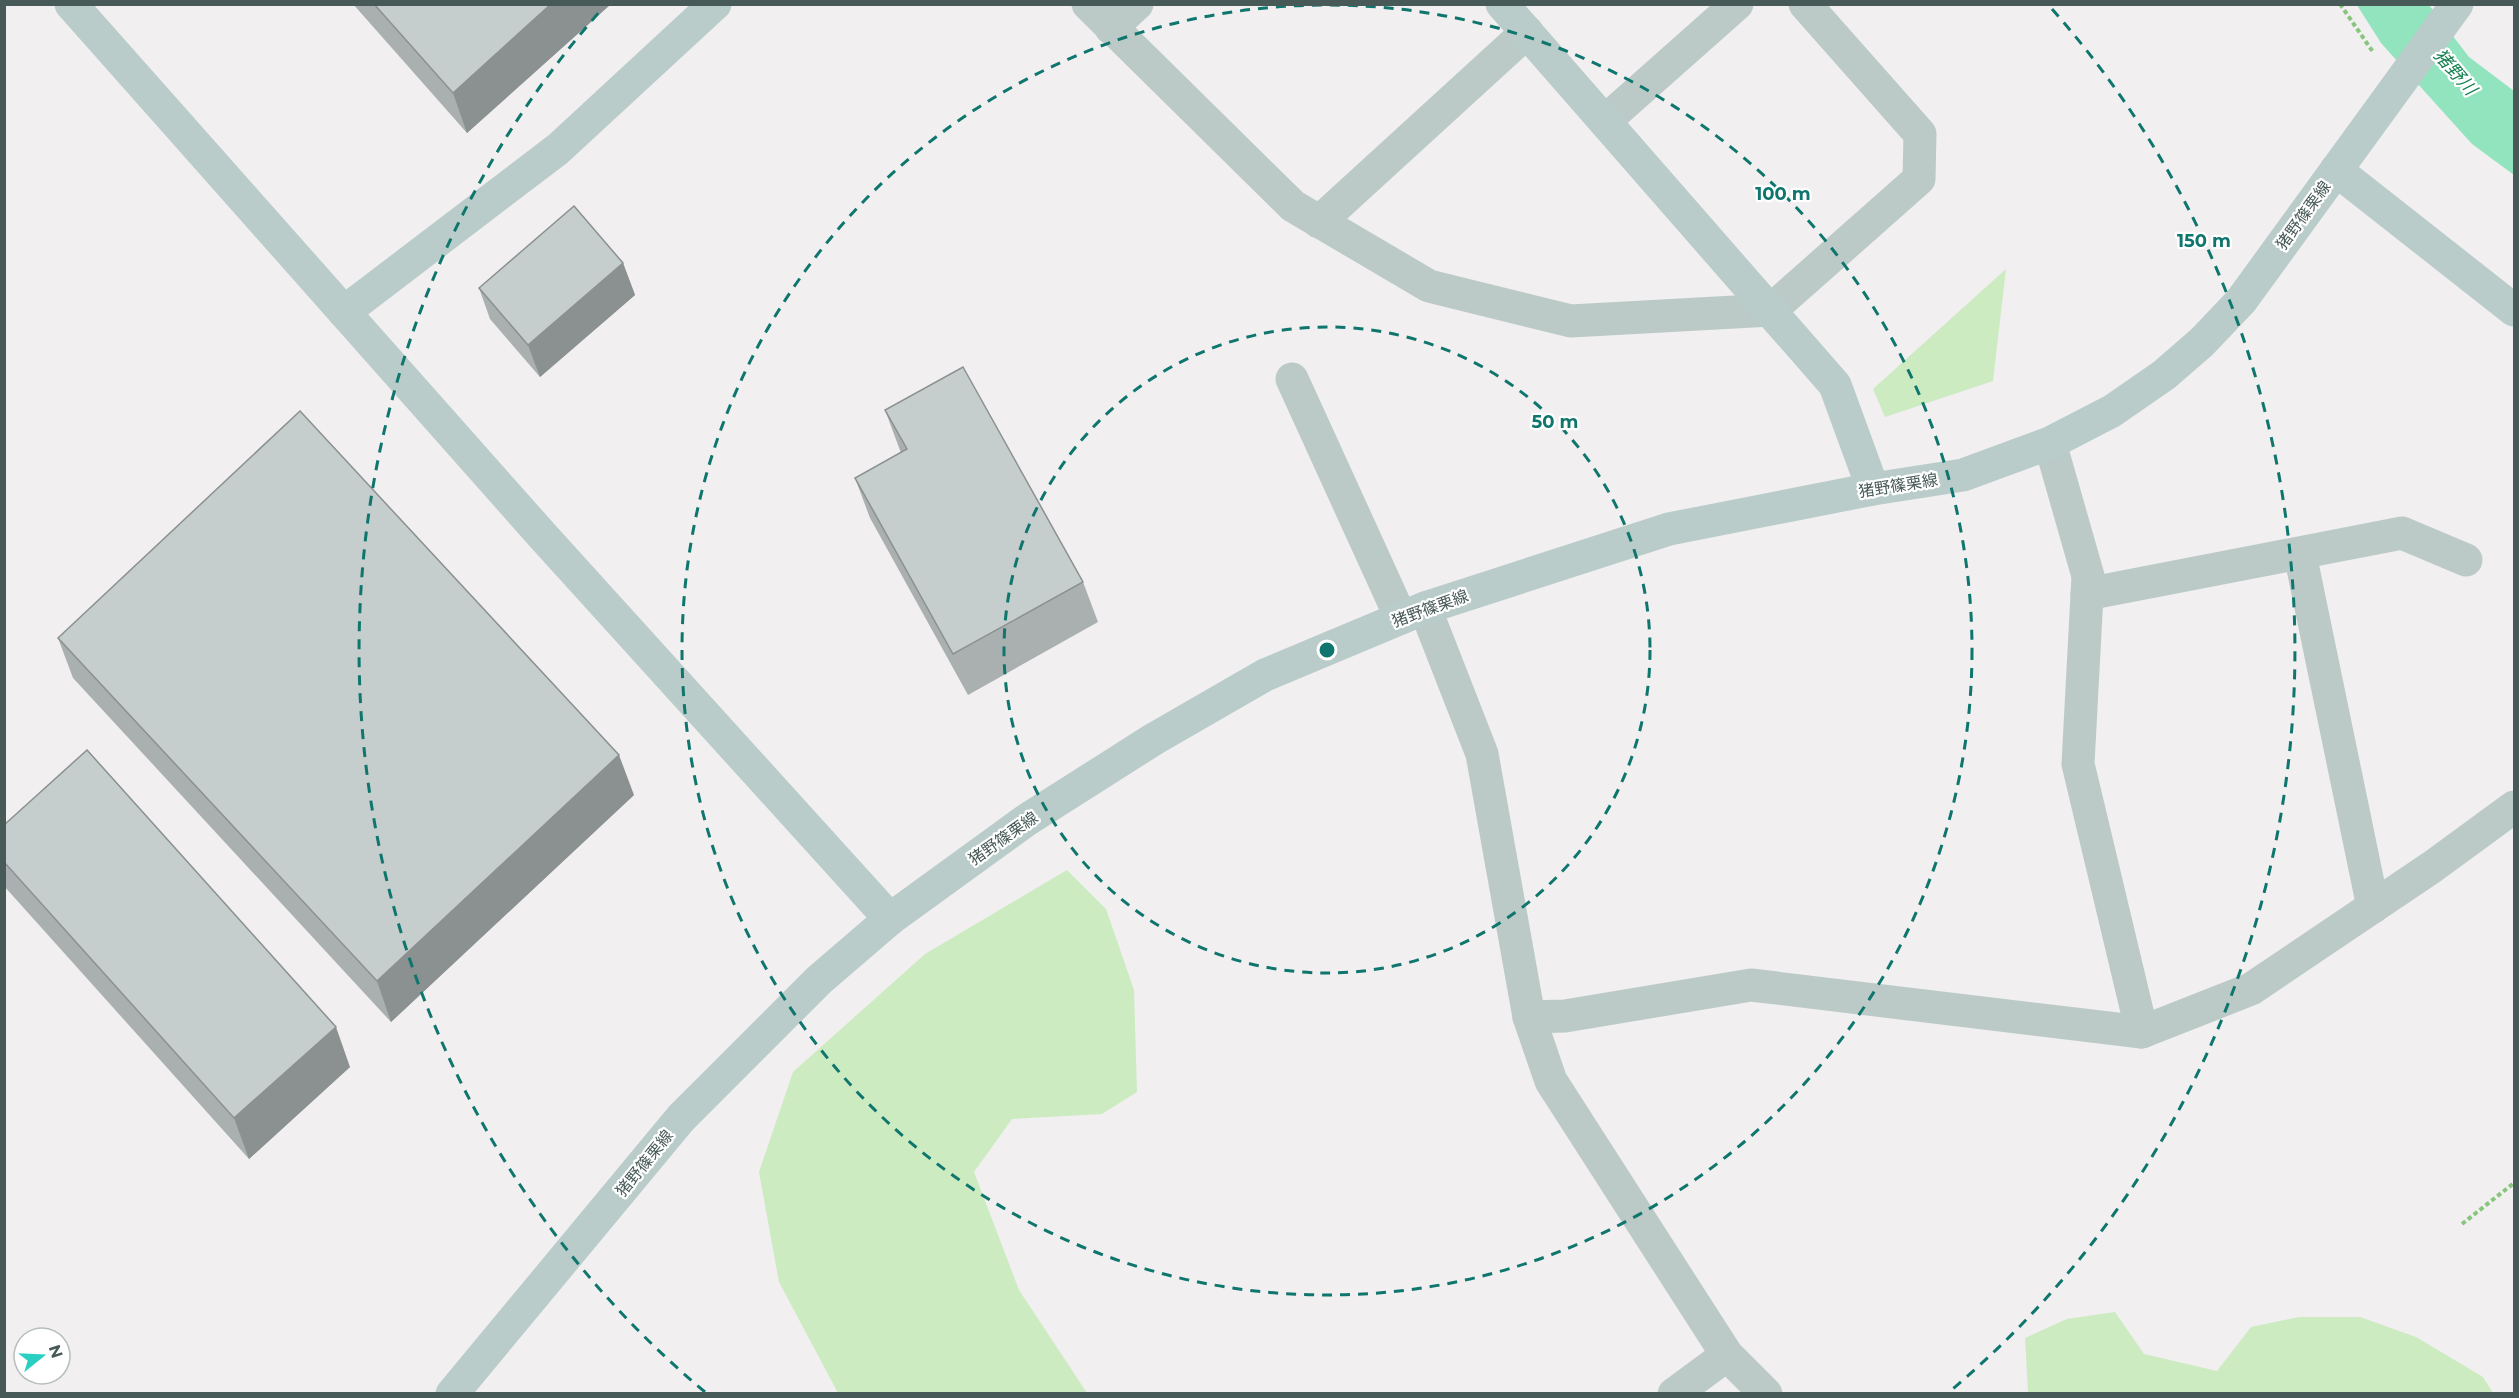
<svg xmlns="http://www.w3.org/2000/svg" width="2519" height="1398" font-family="Montserrat,'Noto Sans JP',sans-serif">
  <style>
    .green { fill: #ccebc1 }
    .water { fill: #92e4bf }
    .lines { fill: none; stroke-linecap: round; stroke-linejoin: round }
    .path { stroke: #87c67c; stroke-width: 4; stroke-dasharray: 4.5 3; stroke-linecap: butt }
    .street { stroke: #bbcac7; stroke-width: 33 }
    .secondary { stroke: #b9ccc9; stroke-width: 33 }
    .wall { fill: #aab0b0 }
    .shaded-wall { fill: #8b9090 }
    .building { fill: #c6cdcd; stroke: #8b9090; stroke-width: 1.5 }
    .ring { fill: none; stroke: #0f766e; stroke-width: 3; stroke-dasharray: 10 8 }
    .labels { text-anchor: middle; stroke-width: 4.5; stroke-linejoin: round; paint-order: stroke }
    .street-label { font-size: 16px; fill: #485a57; stroke: #fff }
    .water-label { font-size: 18px; font-style: italic; fill: #178152; stroke: #fff }
    .centre { fill: #0f766e; stroke: #fff; stroke-width: 3 }
    .ring-label { font-size: 18px; text-anchor: middle; font-weight: bold; fill: #0f766e; stroke: #fff; stroke-width: 4.5; stroke-linejoin: round; paint-order: stroke }
  </style>
  <rect width="100%" height="100%" fill="#f1eff0"/>
  <g class="green">
    <polygon points="2006,269 1993,381 1885,417 1873,389"/>
    <polygon points="1067,870 1106,909 1134,990 1137,1092 1102,1114 1012,1119 974,1172 1019,1290 1087,1393 838,1393 779,1282 759,1172 793,1072 925,954"/>
    <polygon points="2115,1312 2144,1354 2217,1371 2251,1327 2299,1317 2360,1317 2416,1337 2483,1377 2493,1393 2028,1393 2025,1338 2067,1319"/>
  </g>
  <polygon class="water" points="2357,5 2429,5 2469,57 2514,91 2514,175 2472,144 2381,43"/>
  <g class="lines">
    <g class="path">
      <polyline points="2340,4 2373,52"/>
      <polyline points="2462,1224 2514,1183"/>
    </g>
    <g class="street">
      <polyline points="1088,4 1293,206 1429,286 1571,321 1771,310 1919,179 1920,134 1805,4"/>
      <polyline points="1111,28 1137,4"/>
      <polyline points="1605,121 1737,4"/>
      <polyline points="1319,222 1527,32"/>
      <polyline points="1292,379 1401,618"/>
      <polyline points="2050,443 2088,576 2078,764 2142,1032"/>
      <polyline points="2300,554 2373,907"/>
      <polyline points="2087,594 2402,533 2466,560"/>
      <polyline points="1425,608 1482,754 1529,1017 1565,1016 1751,985 2142,1032 2251,989 2432,867 2514,807"/>
      <polyline points="1529,1017 1551,1081 1727,1355 1766,1394"/>
      <polyline points="1674,1394 1727,1355"/>
    </g>
    <g class="secondary">
      <polyline points="71,4 541,534 890,919"/>
      <polyline points="1502,4 1835,385 1873,489"/>
      <polyline points="2336,170 2514,310"/>
      <polyline points="344,312 558,149 715,4"/>
      <polyline points="452,1394 681,1118 819,980 890,919 1028,819 1154,739 1265,675 1425,608 1669,529 1873,489 1963,475 2050,443 2112,411 2164,375 2202,342 2241,301 2457,4"/>
    </g>
  </g>
  <g class="wall">
    <polygon points="353,4 611,4 467,133"/>
    <polygon points="623,263 635,295 540,377 490,319 479,288"/>
    <polygon points="885,410 1083,582 1098,622 968,695 870,518 855,478 901,453"/>
    <polygon points="58,638 634,795 391,1022 73,678"/>
    <polygon points="4,825 350,1067 249,1159 4,886"/>
  </g>
  <g class="shaded-wall">
    <polygon points="551,4 611,4 467,133 453,93"/>
    <polygon points="623,263 635,295 540,377 528,345"/>
    <polygon points="619,755 634,795 391,1022 377,981"/>
    <polygon points="336,1027 350,1067 249,1159 234,1118"/>
  </g>
  <g class="building">
    <polygon points="374,4 551,4 453,93"/>
    <polygon points="574,206 623,263 528,345 479,288"/>
    <polygon points="963,367 1083,582 953,654 855,478 907,449 885,410"/>
    <polygon points="300,411 619,755 377,981 58,638"/>
    <polygon points="87,750 336,1027 234,1118 4,862 4,825"/>
  </g>
  <g class="ring">
    <circle cx="1327" cy="650" r="323"/>
    <circle cx="1327" cy="650" r="645"/>
    <path d="M705 1392A968 968 0 0 1 602 9M2052 9A968 968 0 0 1 1949 1392"/>
  </g>
  <g class="labels">
    <g class="street-label">
      <text transform="translate(2303 215) rotate(-54)" y="6">猪野篠栗線</text>
      <text transform="translate(1898 485) rotate(-9)" y="6">猪野篠栗線</text>
      <text transform="translate(1430 608) rotate(-20)" y="6">猪野篠栗線</text>
      <text transform="translate(1003 838) rotate(-35)" y="6">猪野篠栗線</text>
      <text transform="translate(644 1163) rotate(-51)" y="6">猪野篠栗線</text>
    </g>
    <g class="water-label">
      <text transform="translate(2455 72) rotate(49)" y="6">猪野川</text>
    </g>
  </g>
  <circle cx="1327" cy="650" r="9" class="centre"/>
  <g class="ring-label">
    <text x="1783" y="200">100 m</text>
    <text x="2204" y="247">150 m</text>
    <text x="1555" y="428">50 m</text>
  </g>
  <rect width="2519" height="1398" fill="none" stroke="#485a57" stroke-width="12"/>
  <g transform="translate(42 1356) rotate(72)"><circle r="28" fill="#ffffff" stroke="#b6bdbc" stroke-width="1.5"/>
  <path d="M0-4.5L10 22L0 15L-10 22Z" fill="#29d0c1"/>
  <text y="-9" font-size="16" font-weight="bold" text-anchor="middle" fill="#485a57">N</text>
  </g>
</svg>
